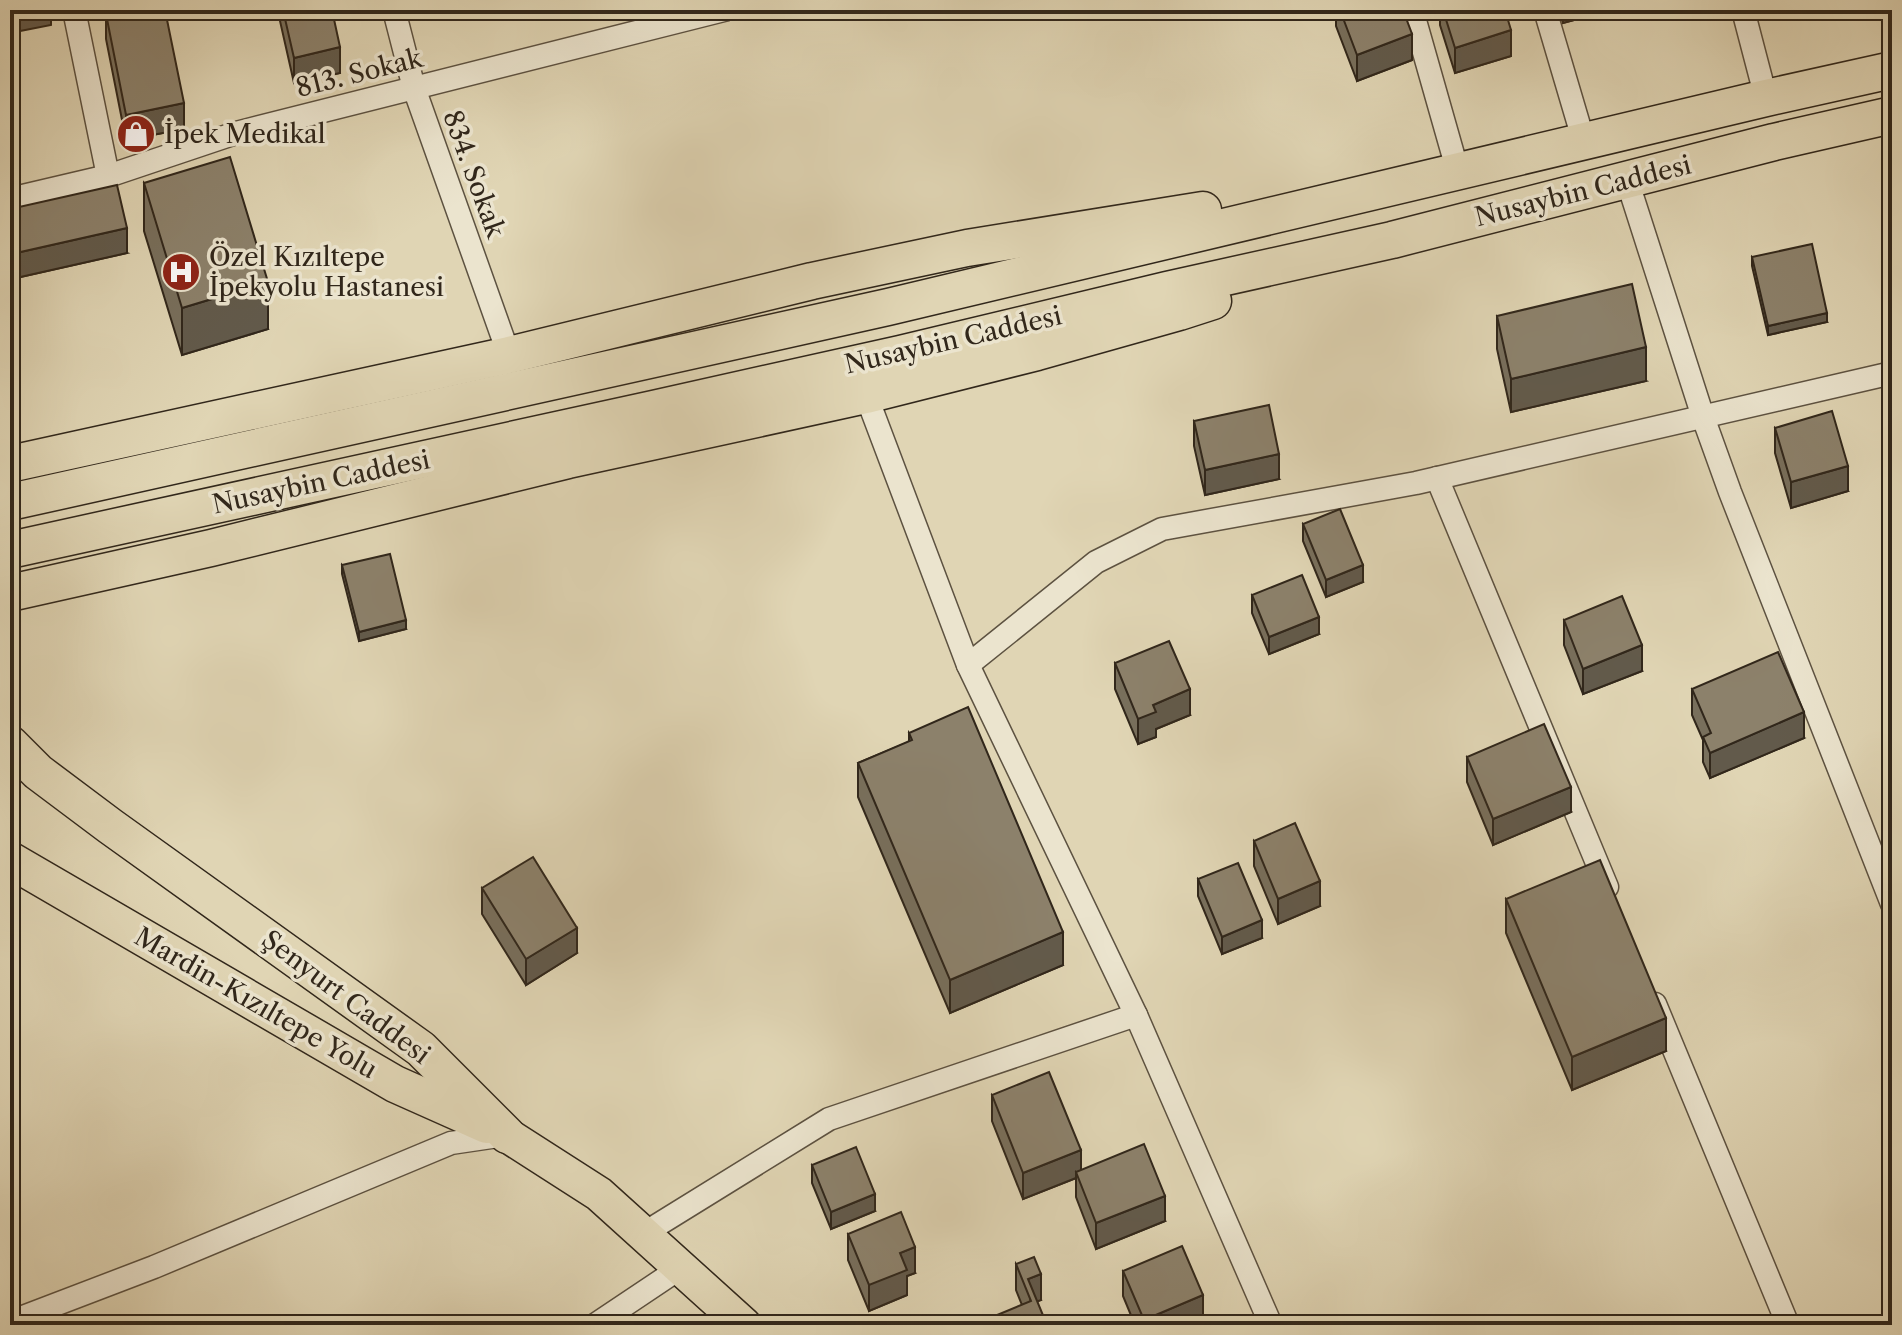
<svg xmlns="http://www.w3.org/2000/svg" width="1902" height="1335" font-family="'Libre Caslon Text',serif">
  <style>
    .lines { fill: none; stroke-linecap: round; stroke-linejoin: round }
    .minor-casing { stroke: #5d5241; stroke-width: 25 }
    .primary-casing { stroke: #31271b; stroke-width: 37 }
    .trunk-casing { stroke: #31271b; stroke-width: 39 }
    .minor { stroke: #ebe4ce; stroke-width: 22 }
    .primary { stroke: #e0d5b4; stroke-width: 34 }
    .trunk { stroke: #e0d5b4; stroke-width: 36 }
    .wall { fill: #786f5c; stroke: #31271b; stroke-width: 2 }
    .shaded-wall { fill: #625a4b; stroke: #31271b; stroke-width: 2 }
    .building { fill: #8c816b; stroke: #31271b; stroke-width: 2 }
    .labels { text-anchor: middle; stroke-width: 7; stroke-linejoin: round; paint-order: stroke }
    .street-label { font-size: 26px; fill: #31271b; stroke: #ebe4ce }
    .poi-label { font-size: 26px; fill: #31271b; stroke: #ebe4ce; text-anchor: start }
  </style>
  <rect width="100%" height="100%" fill="#e0d5b4"/>
  <filter id="stains"><feTurbulence type="fractalNoise" baseFrequency=".0025" numOctaves="4"/><feColorMatrix values="0 0 0 0 .2 0 0 0 0 .09 0 0 0 0 .02 0 0 0 .5 -.17"/></filter>
  <radialGradient id="worn" r=".72"><stop offset=".6" stop-color="#630" stop-opacity="0"/><stop offset="1" stop-color="#630" stop-opacity=".3"/></radialGradient>
  <g class="lines">
    <defs>
      <g id="minor">
        <polyline points="74,10 108,176"/>
        <polyline points="394,10 414,88 509,355"/>
        <polyline points="1412,10 1458,172"/>
        <polyline points="1545,10 1584,142"/>
        <polyline points="1743,10 1766,98"/>
        <polyline points="1627,180 1703,417 1730,492 1892,904"/>
        <polyline points="10,199 108,176 236,133 724,10"/>
        <polyline points="866,395 968,665 1136,1015 1271,1325"/>
        <polyline points="1437,478 1607,887"/>
        <polyline points="968,665 1096,562 1162,529 1416,483 1892,373"/>
        <polyline points="1655,1004 1788,1325"/>
        <polyline points="643,1234 829,1119 1136,1015"/>
        <polyline points="10,1322 154,1267 451,1143 505,1135"/>
        <polyline points="595,1325 680,1268"/>
      </g>
      <polyline id="primary" points="507,1135 599,1194 744,1325"/>
      <g id="trunk">
        <polyline points="10,464 509,355 812,281 967,248 1203,210"/>
        <polyline points="10,502 888,307 1766,98 1892,70"/>
        <polyline points="10,550 653,409 900,354 1167,290 1392,240 1774,142 1892,115"/>
        <polyline points="10,593 211,548 568,460 866,395 1037,352 1179,312 1213,301"/>
        <polyline points="10,744 38,772 110,826 421,1049 507,1135"/>
        <polyline points="10,860 395,1084 487,1125"/>
      </g>
    </defs>
    <use href="#minor" class="minor-casing"/>
    <use href="#primary" class="primary-casing"/>
    <use href="#trunk" class="trunk-casing"/>
    <use href="#minor" class="minor"/>
    <use href="#primary" class="primary"/>
    <use href="#trunk" class="trunk"/>
  </g>
  <g class="wall">
    <polygon points="104,10 165,10 184,129 126,140 106,39 106,16"/>
    <polygon points="280,10 332,10 340,73 294,83 280,21"/>
    <polygon points="1336,10 1403,10 1412,60 1357,81 1336,26"/>
    <polygon points="1440,10 1505,10 1511,56 1455,73 1440,25"/>
    <polygon points="1559,10 1611,10 1563,23"/>
    <polygon points="144,183 268,329 182,355 144,231"/>
    <polygon points="10,209 127,253 16,278 10,251"/>
    <polygon points="1752,257 1827,322 1768,335 1752,266"/>
    <polygon points="1497,316 1646,381 1511,412 1497,349"/>
    <polygon points="1194,421 1279,479 1205,495 1194,446"/>
    <polygon points="1775,428 1848,491 1791,508 1775,453"/>
    <polygon points="1303,524 1363,582 1326,597 1303,541"/>
    <polygon points="342,565 406,629 359,641 342,574"/>
    <polygon points="1252,595 1319,634 1269,654 1252,613"/>
    <polygon points="1564,620 1642,671 1583,694 1564,645"/>
    <polygon points="1115,663 1190,715 1156,729 1156,737 1138,744 1115,689"/>
    <polygon points="1692,689 1804,738 1710,778 1703,762 1703,740 1692,715"/>
    <polygon points="909,733 1063,965 950,1013 858,797 858,763 909,742"/>
    <polygon points="1467,757 1571,812 1493,845 1467,782"/>
    <polygon points="1254,841 1320,906 1278,924 1254,866"/>
    <polygon points="1198,879 1262,938 1222,954 1198,896"/>
    <polygon points="482,888 577,953 526,985 482,914"/>
    <polygon points="1506,899 1666,1051 1572,1090 1506,933"/>
    <polygon points="992,1095 1081,1170 1165,1221 1096,1249 1076,1197 1076,1178 1023,1199 992,1121"/>
    <polygon points="812,1165 875,1211 831,1229 812,1183"/>
    <polygon points="848,1234 915,1273 907,1276 907,1295 869,1311 848,1260"/>
    <polygon points="1016,1264 1041,1300 1022,1305 1016,1290"/>
    <polygon points="1123,1271 1203,1321 1193,1325 1135,1325 1123,1296"/>
  </g>
  <g class="shaded-wall">
    <polygon points="10,10 51,10 51,25 10,33"/>
    <polygon points="1563,10 1611,10 1563,23"/>
    <polygon points="1511,30 1511,56 1455,73 1455,48"/>
    <polygon points="1412,34 1412,60 1357,81 1357,55"/>
    <polygon points="340,47 340,73 294,83 294,58"/>
    <polygon points="184,103 184,129 126,140 126,115"/>
    <polygon points="127,228 127,253 16,278 16,253"/>
    <polygon points="268,282 268,329 182,355 182,308"/>
    <polygon points="1827,313 1827,322 1768,335 1768,326"/>
    <polygon points="1646,347 1646,381 1511,412 1511,379"/>
    <polygon points="1279,454 1279,479 1205,495 1205,470"/>
    <polygon points="1848,466 1848,491 1791,508 1791,482"/>
    <polygon points="1363,565 1363,582 1326,597 1326,580"/>
    <polygon points="1319,617 1319,634 1269,654 1269,637"/>
    <polygon points="406,620 406,629 359,641 359,632"/>
    <polygon points="1642,645 1642,671 1583,694 1583,669"/>
    <polygon points="1190,689 1190,715 1156,729 1156,737 1138,744 1138,719 1153,705"/>
    <polygon points="1804,712 1804,738 1710,778 1710,753"/>
    <polygon points="1571,787 1571,812 1493,845 1493,819"/>
    <polygon points="1320,881 1320,906 1278,924 1278,899"/>
    <polygon points="1262,920 1262,938 1222,954 1222,937"/>
    <polygon points="577,928 577,953 526,985 526,959"/>
    <polygon points="1063,932 1063,965 950,1013 950,980"/>
    <polygon points="1666,1018 1666,1051 1572,1090 1572,1057"/>
    <polygon points="1081,1150 1081,1176 1076,1172 1076,1178 1023,1199 1023,1173"/>
    <polygon points="875,1194 875,1211 831,1229 831,1212"/>
    <polygon points="1165,1196 1165,1221 1096,1249 1096,1223"/>
    <polygon points="915,1247 915,1273 907,1276 907,1295 869,1311 869,1285 900,1253"/>
    <polygon points="1041,1274 1041,1300 1031,1304 1028,1279"/>
    <polygon points="1203,1295 1203,1321 1193,1325 1144,1325 1144,1320"/>
  </g>
  <g class="building">
    <polygon points="124,10 165,10 184,103 126,115 106,14"/>
    <polygon points="283,10 332,10 340,47 294,58"/>
    <polygon points="1340,10 1403,10 1412,34 1357,55"/>
    <polygon points="1443,10 1505,10 1511,30 1455,48"/>
    <polygon points="230,157 268,282 182,308 144,183"/>
    <polygon points="117,185 127,228 16,253 10,225 10,209"/>
    <polygon points="1812,244 1827,313 1768,326 1752,257"/>
    <polygon points="1632,284 1646,347 1511,379 1497,316"/>
    <polygon points="1269,405 1279,454 1205,470 1194,421"/>
    <polygon points="1832,411 1848,466 1791,482 1775,428"/>
    <polygon points="1340,509 1363,565 1326,580 1303,524"/>
    <polygon points="390,554 406,620 359,632 342,565"/>
    <polygon points="1302,575 1319,617 1269,637 1252,595"/>
    <polygon points="1622,596 1642,645 1583,669 1564,620"/>
    <polygon points="1169,641 1190,689 1153,705 1156,712 1138,719 1115,663"/>
    <polygon points="1778,652 1804,712 1710,753 1703,737 1711,733 1692,689"/>
    <polygon points="968,707 1063,932 950,980 858,763 912,740 909,733"/>
    <polygon points="1544,724 1571,787 1493,819 1467,757"/>
    <polygon points="1295,823 1320,881 1278,899 1254,841"/>
    <polygon points="533,857 577,928 526,959 482,888"/>
    <polygon points="1600,860 1666,1018 1572,1057 1506,899"/>
    <polygon points="1238,863 1262,920 1222,937 1198,879"/>
    <polygon points="1049,1072 1081,1150 1023,1173 992,1095"/>
    <polygon points="1144,1144 1165,1196 1096,1223 1076,1172"/>
    <polygon points="856,1147 875,1194 831,1212 812,1165"/>
    <polygon points="901,1212 915,1247 900,1253 907,1270 869,1285 848,1234"/>
    <polygon points="1182,1246 1203,1295 1144,1320 1123,1271"/>
    <polygon points="1034,1257 1041,1274 1028,1279 1047,1325 973,1325 1031,1301 1016,1264"/>
  </g>
  <defs>
    <symbol id="shop-disc" viewBox="-11 -11 22 22"><circle r="9.5" fill="#8f2418" stroke="#ebe4ce"/><path d="M-5-2.5h2.3a2.7 3.5 0 0 1 5.4 0H5L5.5 6h-11ZM-1.5-2.5h3a1.5 2.3 0 0 0-3 0Z" fill="#fff"/></symbol>
    <symbol id="hospital-disc" viewBox="-11 -11 22 22"><circle r="9.5" fill="#8f2418" stroke="#ebe4ce"/><path d="M-5-5h3v3.5h4V-5h3V5h-3V1.5h-4V5h-3Z" fill="#fff"/></symbol>
  </defs>
  <g fill-rule="evenodd">
    <use href="#shop-disc" x="114" y="112" width="44" height="44"/>
    <use href="#hospital-disc" x="159" y="250" width="44" height="44"/>
  </g>
  <g class="labels">
    <g class="street-label">
      <text transform="translate(359 73) rotate(-14)" y="9">813. Sokak</text>
      <text transform="translate(474 174) rotate(70)" y="9">834. Sokak</text>
      <text transform="translate(1583 191) rotate(-14)" y="9">Nusaybin Caddesi</text>
      <text transform="translate(953 340) rotate(-13)" y="9">Nusaybin Caddesi</text>
      <text transform="translate(321 482) rotate(-12)" y="9">Nusaybin Caddesi</text>
      <text transform="translate(346 997) rotate(37)" y="9">Şenyurt Caddesi</text>
      <text transform="translate(256 1003) rotate(30)" y="9">Mardin-Kızıltepe Yolu</text>
    </g>
    <g class="poi-label">
      <text x="164" y="143">İpek Medikal</text>
      <text x="209" y="266">Özel Kızıltepe<tspan x="209" dy="30">İpekyolu Hastanesi</tspan></text>
    </g>
  </g>
  <rect width="1902" height="1335" fill="none" stroke="#e0d5b4" stroke-width="40"/>
  <rect x="12" y="12" width="1878" height="1311" fill="none" stroke="#31271b" stroke-width="4"/>
  <rect x="20" y="20" width="1862" height="1295" fill="none" stroke="#31271b" stroke-width="2"/>
  <rect width="100%" height="100%" filter="url(#stains)"/>
  <rect width="100%" height="100%" fill="url(#worn)"/>
</svg>
